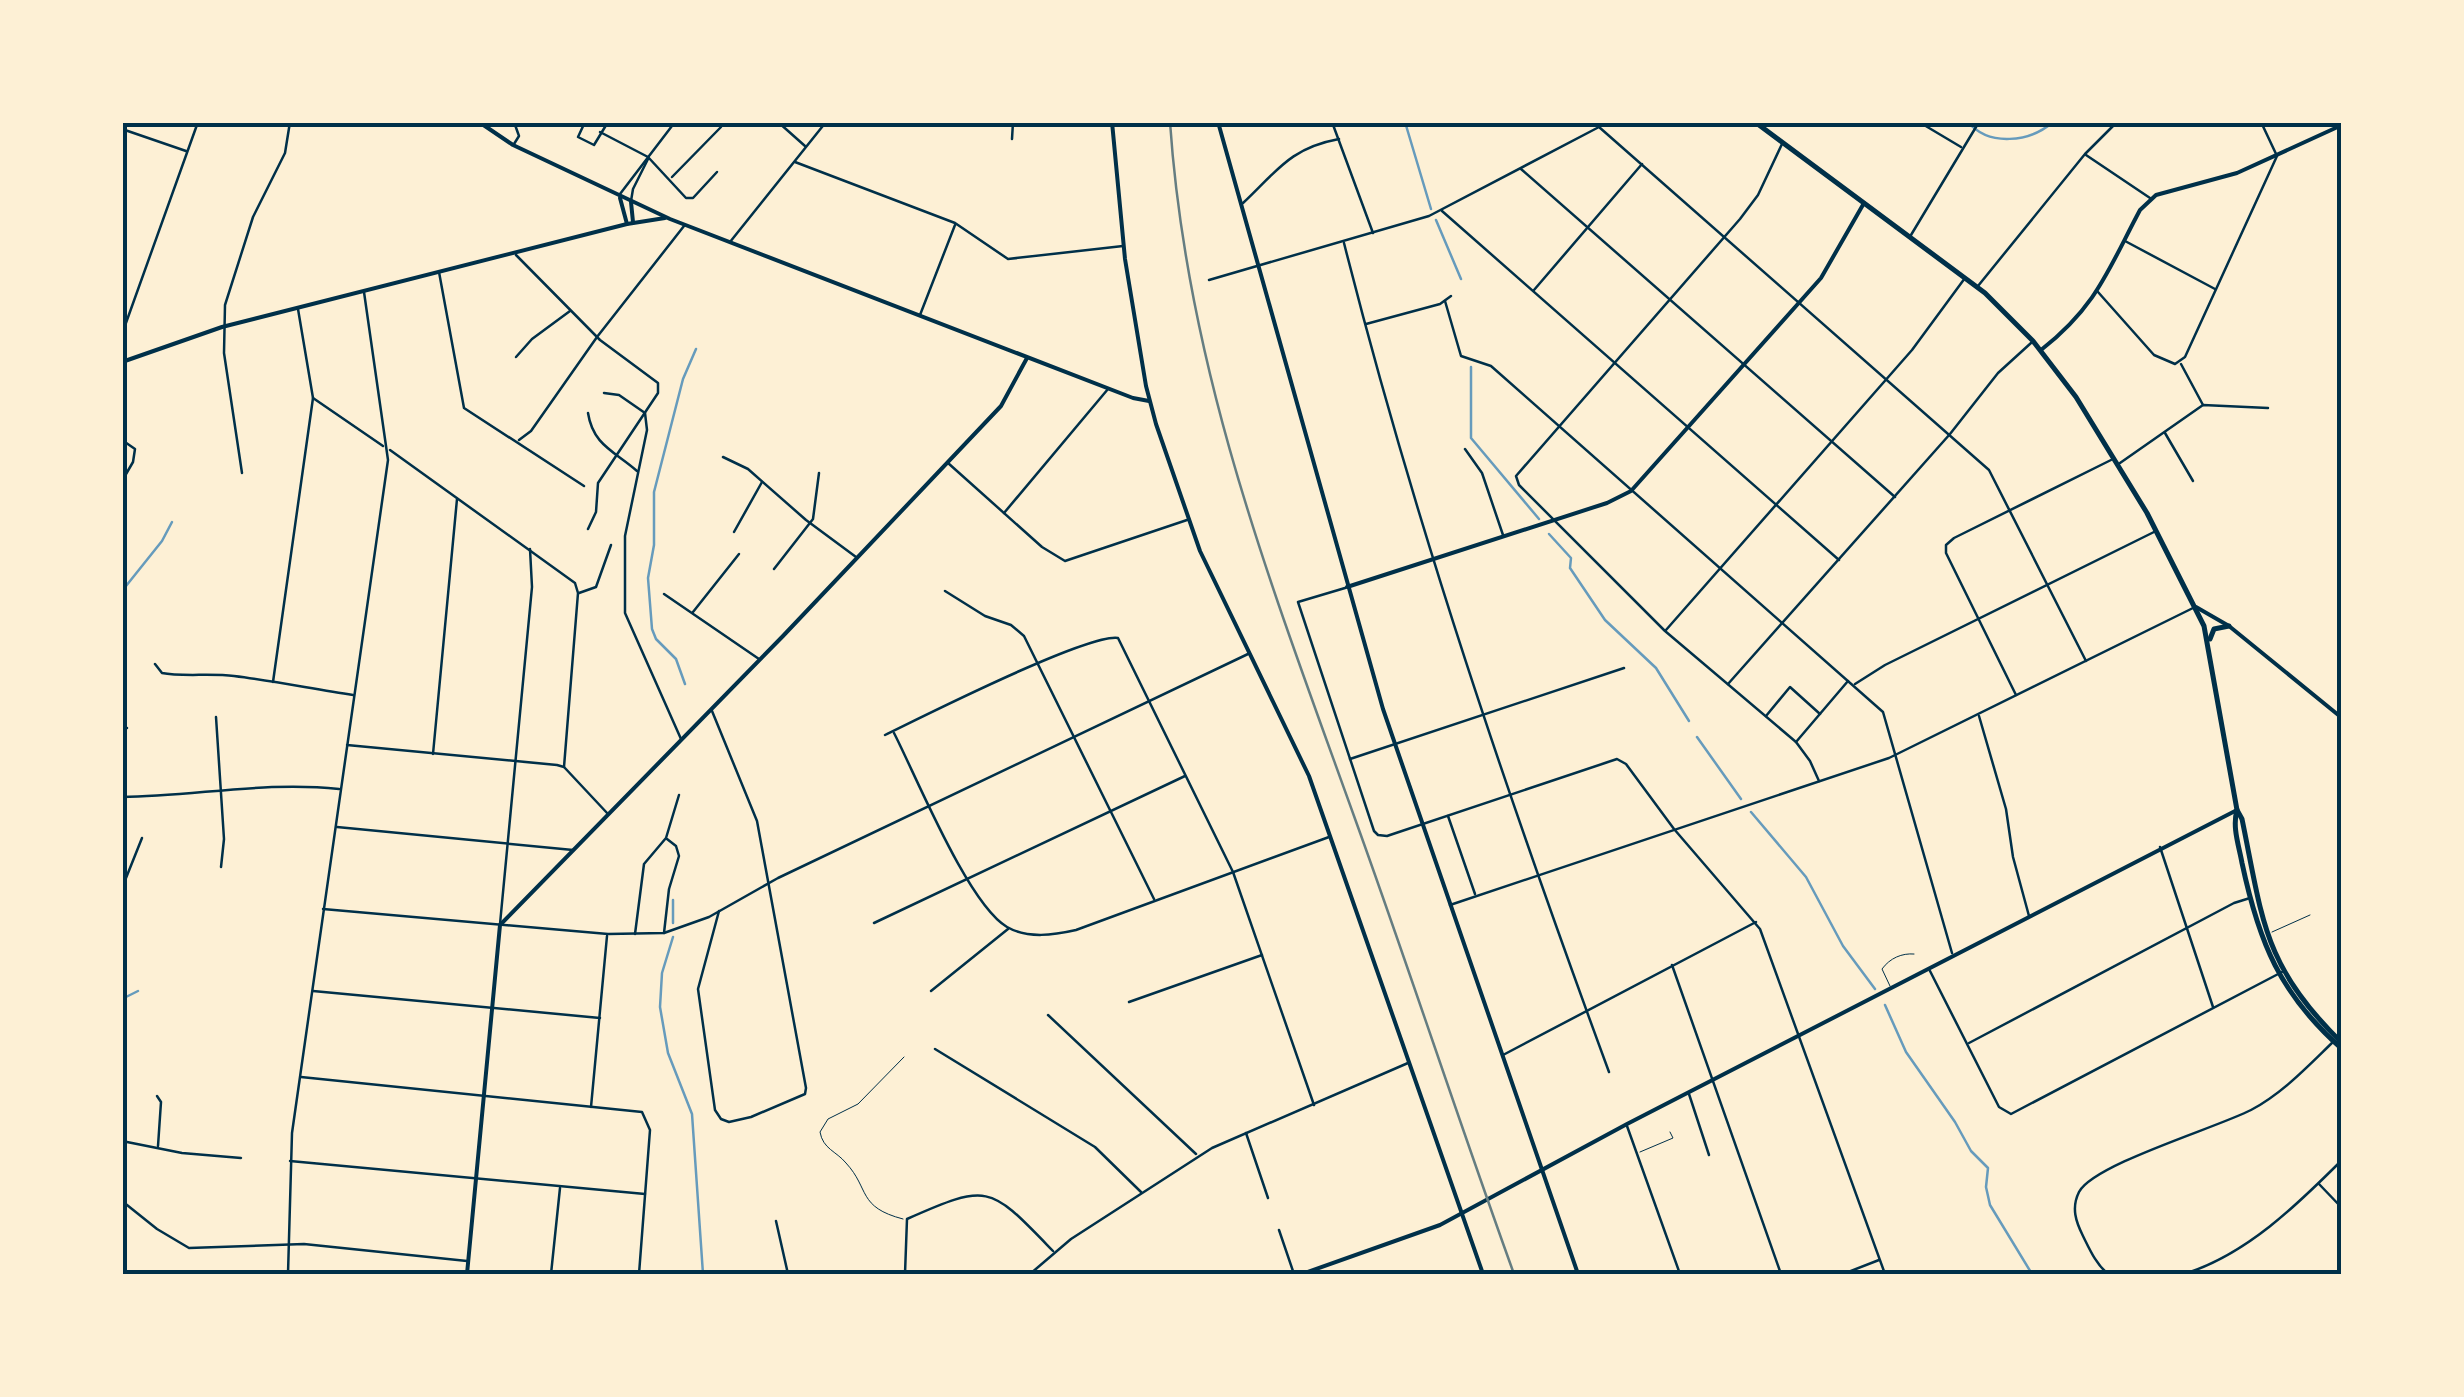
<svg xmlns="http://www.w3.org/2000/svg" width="2464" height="1397" font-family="Quicksand,sans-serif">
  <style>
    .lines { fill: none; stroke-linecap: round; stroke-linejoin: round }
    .stream { stroke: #669bbc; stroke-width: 2.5 }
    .service { stroke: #003049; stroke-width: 1 }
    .minor { stroke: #003049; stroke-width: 2.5 }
    .tertiary { stroke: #003049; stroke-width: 4 }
    .secondary { stroke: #003049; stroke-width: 4 }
    .primary { stroke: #003049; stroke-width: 5 }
    .rail { stroke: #657d81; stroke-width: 2.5 }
    .neatline { fill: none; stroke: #003049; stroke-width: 4 }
  </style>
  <rect width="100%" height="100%" fill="#fdf0d5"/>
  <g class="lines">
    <g class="stream">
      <polyline points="1405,122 1431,209"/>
      <path d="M1968,122C1989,147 2030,142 2053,122"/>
      <polyline points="1436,220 1461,279"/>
      <polyline points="1471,367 1471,438 1539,519"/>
      <polyline points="1549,534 1571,558 1570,568 1605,620 1656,668 1689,721"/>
      <polyline points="122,591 162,541 172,522"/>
      <polyline points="685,684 676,659 656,639 652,629 648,578 654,545 654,492 683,379 696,349"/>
      <polyline points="1697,737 1741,799"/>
      <polyline points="1751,812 1806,877 1843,946 1875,989"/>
      <polyline points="673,900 673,923"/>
      <polyline points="673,937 662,973 660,1007 668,1053 692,1114 703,1274"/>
      <polyline points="122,999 138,991"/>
      <polyline points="1885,1005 1906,1052 1955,1122 1971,1151 1988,1168 1986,1187 1990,1205 2032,1274"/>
    </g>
    <g class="service">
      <polyline points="2272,932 2310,915"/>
      <path d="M1890,986L1882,969C1890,958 1902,953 1914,954"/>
      <polyline points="1640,1152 1673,1138 1670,1132"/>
      <path d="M903,1219C857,1207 870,1189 846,1163C836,1151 823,1149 820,1132L828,1119L858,1104L904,1057"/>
    </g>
    <g class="minor">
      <polyline points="585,122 578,137 594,145 608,122"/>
      <polyline points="778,122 805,146"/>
      <polyline points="1332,122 1373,233"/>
      <polyline points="1919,122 1961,147"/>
      <polyline points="122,129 186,151"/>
      <polyline points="600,132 648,157 686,198 693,198 717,172"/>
      <polyline points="1012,139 1013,122"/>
      <polyline points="514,144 519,136 514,122"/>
      <polyline points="1782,144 1758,195 1740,219 1516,476 1519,485 1665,631 1796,742 1810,761 1819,781"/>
      <polyline points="2086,155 2150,198"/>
      <polyline points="795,162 955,223 1008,259 1123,246"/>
      <polyline points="1521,169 1895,497"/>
      <polyline points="672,177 721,127"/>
      <polyline points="620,194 675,122"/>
      <polyline points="631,201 633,189 648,159"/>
      <path d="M1243,203C1277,171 1290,148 1339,139"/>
      <polyline points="1442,211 1839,560"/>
      <polyline points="1911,235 1979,122"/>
      <polyline points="2125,241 2215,289"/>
      <polyline points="730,242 826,122"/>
      <path d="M1344,243C1415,524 1509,800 1609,1072"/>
      <polyline points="516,255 600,340 658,383 658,393 598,483 596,512 588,529"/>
      <polyline points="439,272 464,408 584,486"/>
      <polyline points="1209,280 1429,216 1599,127 1989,470 2086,661"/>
      <polyline points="1978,286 2085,154 2117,122"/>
      <polyline points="1534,290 1642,164"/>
      <polyline points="2098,292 2154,355 2175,364 2185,357 2277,156 2261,122"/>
      <polyline points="1445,301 1461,356 1491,366 1883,712 1952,953"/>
      <polyline points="920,315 955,225"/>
      <polyline points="1366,324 1440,304 1451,296"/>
      <polyline points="122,334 198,122"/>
      <polyline points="516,357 532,339 570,311"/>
      <polyline points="2181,364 2203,405"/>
      <polyline points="604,393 619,395 645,413 647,430 625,536 625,613 681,739"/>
      <polyline points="313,398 383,446"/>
      <path d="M588,413C593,445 614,451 637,471"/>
      <polyline points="2165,433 2193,481"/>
      <polyline points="122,440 135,449 133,462 122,481"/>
      <polyline points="519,440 531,431 597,337 684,226"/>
      <polyline points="1465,449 1482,473 1503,535"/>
      <polyline points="390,450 575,583 578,593 564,767"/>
      <polyline points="723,457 748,469 806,520 856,557"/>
      <polyline points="948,463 1042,547 1065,561 1187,520"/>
      <polyline points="2120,463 2203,405 2268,408"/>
      <polyline points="242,473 224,353 225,305 253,217 285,153 290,122"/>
      <polyline points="1004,513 1108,389"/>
      <polyline points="734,532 762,482"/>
      <polyline points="774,569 813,519 819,473"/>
      <polyline points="1345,588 1298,602 1374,831 1378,835 1387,836 1605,763 1617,759 1626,764 1674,829 1760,929 1885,1274"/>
      <polyline points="945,591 985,616 1011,625 1024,636 1154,899"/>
      <polyline points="579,593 596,587 611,545"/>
      <polyline points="664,594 759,659"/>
      <polyline points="693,612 739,554"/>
      <polyline points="1666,630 1912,350 1965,278"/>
      <path d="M155,664L162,673C181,677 211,673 234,676C274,681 313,689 353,695"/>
      <polyline points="273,682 313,398 298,309"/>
      <polyline points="1728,684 1950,434 1998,373 2031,343"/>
      <polyline points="1855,684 1885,665 2156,531"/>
      <polyline points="2016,695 1946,553 1946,545 1954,538 2111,460"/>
      <polyline points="712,711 757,821 806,1088 805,1094 751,1117 729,1122 721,1119 715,1110 698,989 719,911"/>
      <polyline points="1766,716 1790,687 1820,714"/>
      <polyline points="1979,716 2006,809 2013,857 2029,916"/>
      <polyline points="216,717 224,839 221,867"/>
      <polyline points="122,728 127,728"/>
      <path d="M894,733C917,778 968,904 1007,927C1028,939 1054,935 1076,930L1329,837"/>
      <path d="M885,735C922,717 1088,633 1118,638L1233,872L1314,1105"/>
      <polyline points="1796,742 1848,681"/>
      <polyline points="347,745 557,765 564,767 608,814"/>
      <polyline points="433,754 457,499"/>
      <polyline points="1350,759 1624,668"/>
      <path d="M122,797C196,796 266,781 339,789"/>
      <polyline points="1448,816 1475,894"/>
      <polyline points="337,827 573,850"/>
      <polyline points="2160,847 2213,1007"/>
      <polyline points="122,888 142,838"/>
      <polyline points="1450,905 1889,758 2193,608"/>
      <polyline points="323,909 608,934 664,933 709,917 778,878 1248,654"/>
      <polyline points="874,923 1185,776"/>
      <polyline points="500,924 532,587 530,549"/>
      <polyline points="664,933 669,889 679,856 676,846 667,839"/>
      <polyline points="635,934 644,864 666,838 679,795"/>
      <polyline points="1672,965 1781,1274"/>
      <polyline points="1930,971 1999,1107 2011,1114 2282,972"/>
      <polyline points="313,991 600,1018"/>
      <polyline points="931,991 1008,929"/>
      <polyline points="1129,1002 1262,955"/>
      <polyline points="1048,1015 1196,1154"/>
      <polyline points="1969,1043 2234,903 2250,898"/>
      <polyline points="935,1049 1095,1147 1141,1192"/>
      <polyline points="1503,1055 1756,922"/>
      <polyline points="301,1077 642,1112 650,1130 639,1274"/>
      <polyline points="1689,1094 1709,1155"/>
      <polyline points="157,1096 161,1102 158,1146"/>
      <polyline points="591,1107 607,936"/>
      <polyline points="1627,1126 1680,1274"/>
      <polyline points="1246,1133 1268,1198"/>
      <polyline points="122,1141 182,1153 241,1158"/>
      <polyline points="290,1161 645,1194"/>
      <polyline points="2319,1184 2342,1208"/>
      <polyline points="122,1201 157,1229 189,1248 304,1244 467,1261"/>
      <polyline points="776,1221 788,1274"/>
      <polyline points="1279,1230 1294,1274"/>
      <polyline points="288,1274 292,1133 388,460 364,292"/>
      <polyline points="551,1274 560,1188"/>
      <path d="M905,1274L907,1219C990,1182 990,1186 1053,1251"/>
      <polyline points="1030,1274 1071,1239 1212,1148 1408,1063"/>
      <polyline points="1843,1274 1879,1260"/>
      <path d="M2108,1274C2096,1264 2090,1250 2083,1236C2076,1222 2071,1208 2079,1192C2094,1164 2216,1128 2251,1110C2283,1093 2308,1066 2334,1041"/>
      <path d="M2184,1274C2246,1255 2297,1205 2342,1160"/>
    </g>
    <g class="tertiary">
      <polyline points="1218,122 1383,709 1578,1274"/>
      <path d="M2041,350C2097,306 2108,270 2140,210L2156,195L2237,173L2342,125"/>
      <polyline points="122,362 222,327 627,224"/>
      <polyline points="1347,587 1607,503 1631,491 1821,278 1864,203"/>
      <polyline points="2196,607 2229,626 2342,718"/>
      <polyline points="467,1274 500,925 783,636 1001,406 1027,358"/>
    </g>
    <g class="secondary">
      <polyline points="479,122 513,145 670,219 1133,398 1149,401"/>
      <polyline points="1112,122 1125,259 1146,386 1156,424 1200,551 1309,776 1483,1274"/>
      <polyline points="620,198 627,224 665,218"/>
      <polyline points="631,202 633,222"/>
      <polyline points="1302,1274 1440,1225 1627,1124 2237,810"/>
    </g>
    <g class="primary">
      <path d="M1755,122L1985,293L2033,341L2076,397L2147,513L2204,626L2237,810L2242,819C2263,921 2263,966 2342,1043"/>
      <polyline points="2210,639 2214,629 2229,626"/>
      <path d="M2237,810C2232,827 2239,846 2242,863C2259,943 2280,994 2342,1049"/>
    </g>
    <path class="rail" d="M1170,122C1187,370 1271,585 1354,816C1409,968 1459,1122 1514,1274"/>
  </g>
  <rect width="2464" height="1397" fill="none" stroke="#fdf0d5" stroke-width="250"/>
  <rect x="125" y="125" width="2214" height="1147" class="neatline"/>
</svg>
